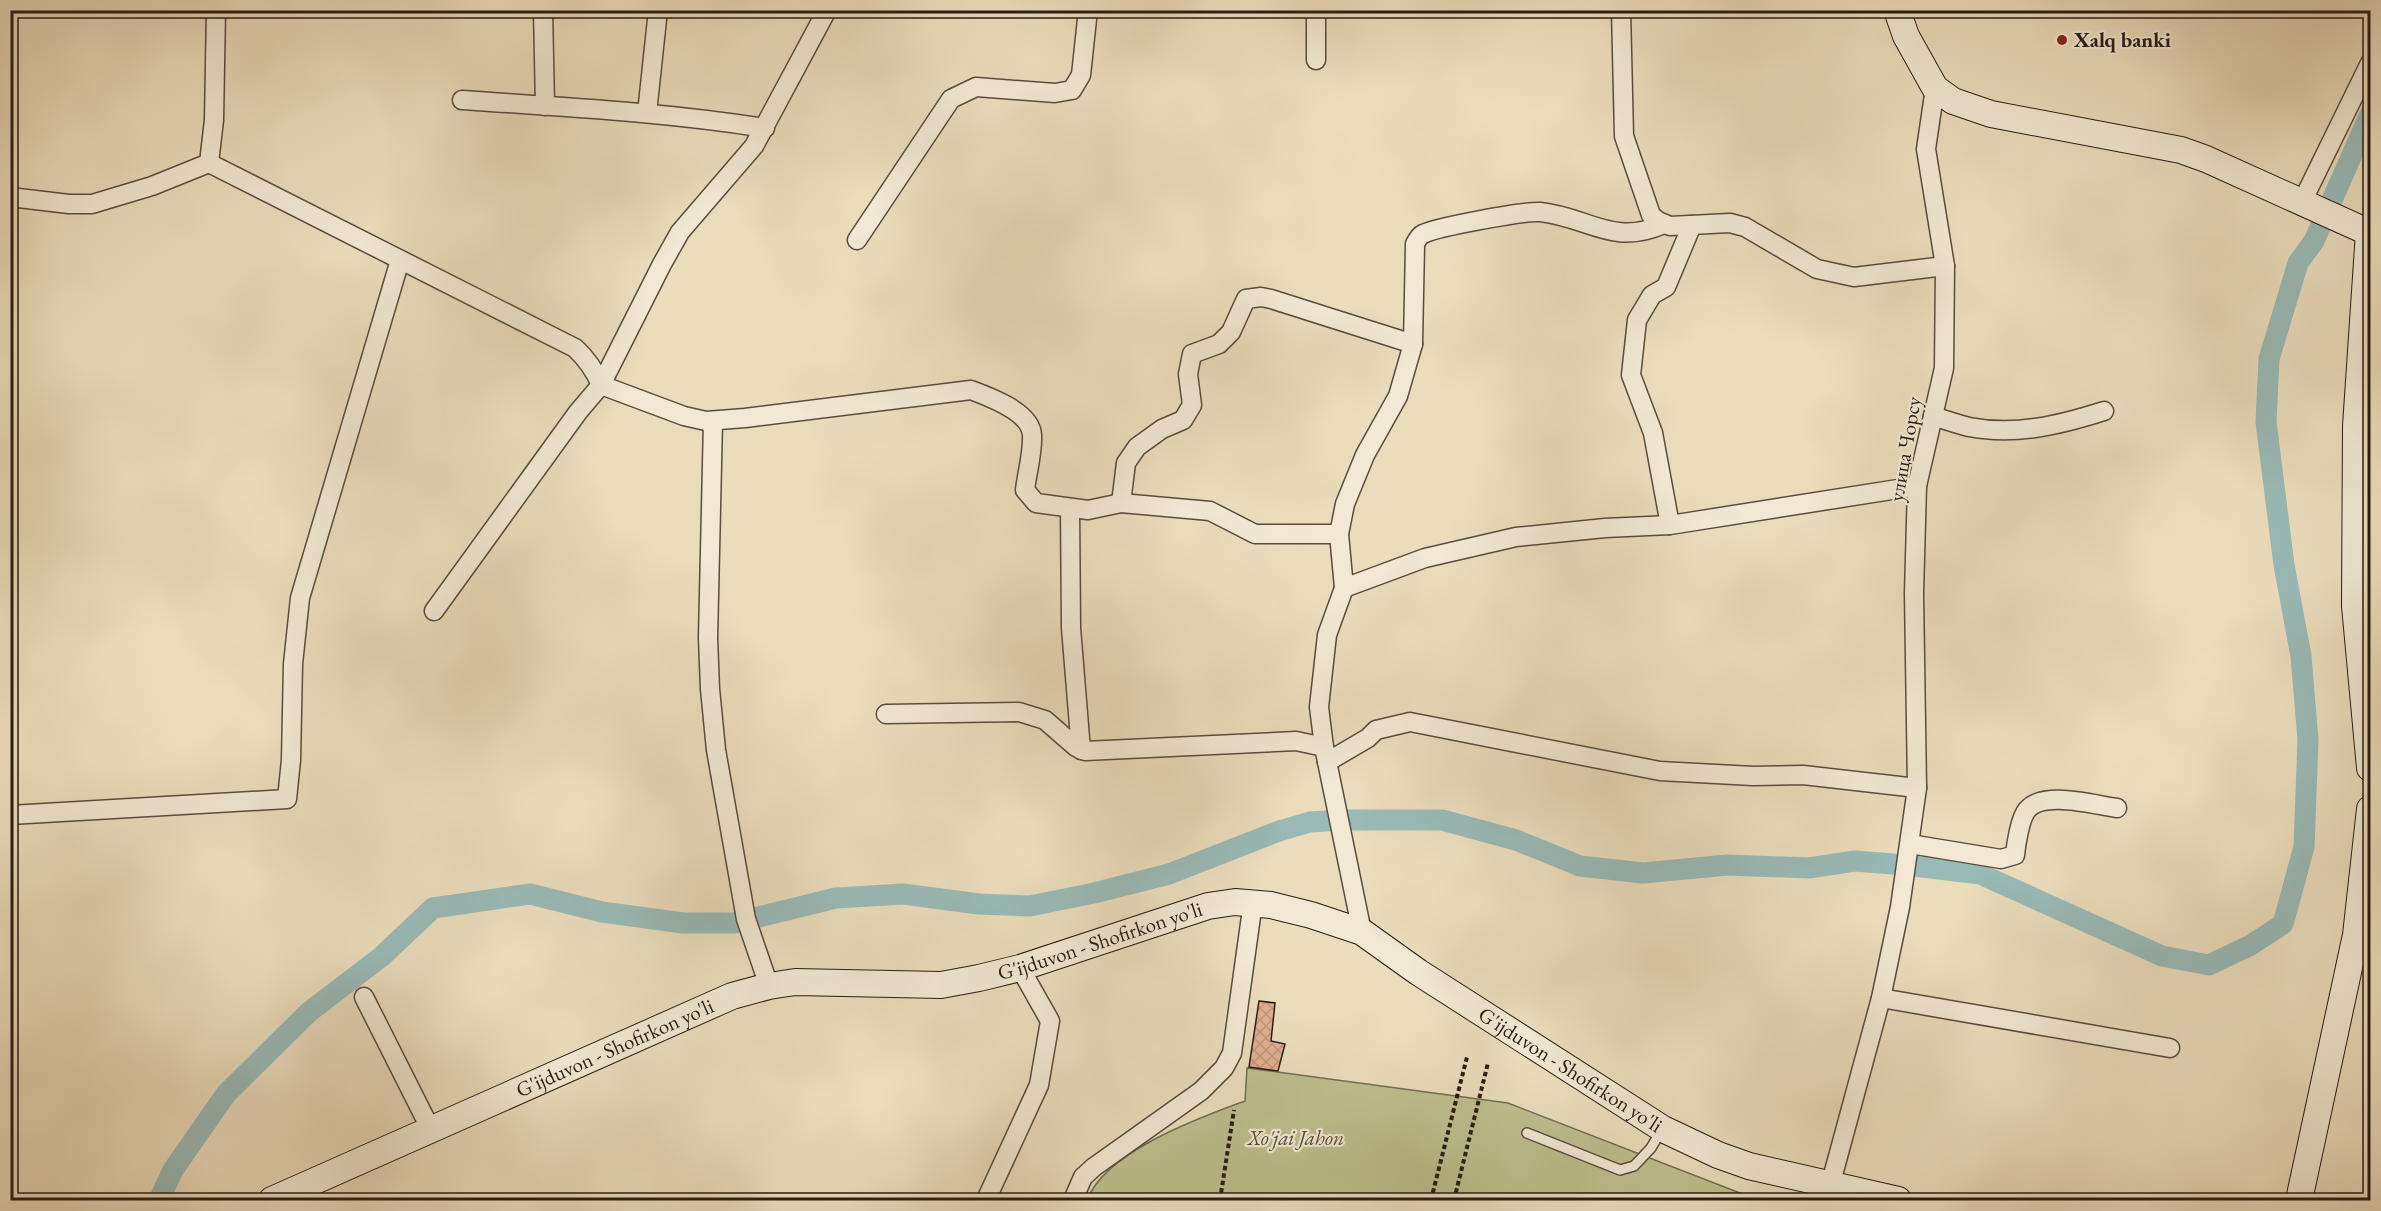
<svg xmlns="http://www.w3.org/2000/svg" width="2381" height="1211" font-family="'EB Garamond',serif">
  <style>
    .park { fill: #bcbf8d; stroke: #726d52; stroke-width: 1.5 }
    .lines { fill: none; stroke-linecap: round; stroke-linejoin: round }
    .canal { stroke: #99bab7; stroke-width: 21 }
    .building { fill: url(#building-cross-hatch); stroke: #281b16; stroke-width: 1.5 }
    .lane-casing { stroke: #594b40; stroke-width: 12 }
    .street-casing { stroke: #594b40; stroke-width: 21 }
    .secondary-casing { stroke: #281b16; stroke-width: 28 }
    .path { stroke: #281b16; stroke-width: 4; stroke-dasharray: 4.5 3; stroke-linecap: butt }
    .lane { stroke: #f2e8d3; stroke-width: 9 }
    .street { stroke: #f2e8d3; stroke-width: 18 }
    .secondary { stroke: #f2e8d3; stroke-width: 26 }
    .poi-dot { fill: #8f2418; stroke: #f2e8d3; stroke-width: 2 }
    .labels { text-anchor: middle; stroke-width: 4.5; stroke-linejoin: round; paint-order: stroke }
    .poi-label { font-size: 21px; font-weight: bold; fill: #281b16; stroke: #f2e8d3; text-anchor: start }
    .street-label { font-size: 21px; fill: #281b16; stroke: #f2e8d3 }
    .park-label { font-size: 21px; font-style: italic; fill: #544c3a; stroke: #f2e8d3 }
  </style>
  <defs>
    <pattern id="building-cross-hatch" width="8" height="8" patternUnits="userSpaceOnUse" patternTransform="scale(1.5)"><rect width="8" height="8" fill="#e1af91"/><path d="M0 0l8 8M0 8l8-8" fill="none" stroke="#c1967c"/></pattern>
  </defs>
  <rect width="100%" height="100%" fill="#ebdcbc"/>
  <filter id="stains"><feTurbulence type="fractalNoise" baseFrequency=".00333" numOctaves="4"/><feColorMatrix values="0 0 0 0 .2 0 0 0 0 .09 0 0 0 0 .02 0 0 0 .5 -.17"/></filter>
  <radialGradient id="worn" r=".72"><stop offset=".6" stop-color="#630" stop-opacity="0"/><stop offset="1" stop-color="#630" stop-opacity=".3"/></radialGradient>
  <path class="park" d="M1247,1068L1508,1103L1758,1200H1087C1106,1151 1199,1118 1245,1101Z"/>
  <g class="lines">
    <polyline class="canal" points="159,1200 173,1170 226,1094 309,1012 381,957 433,908 530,894 602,912 683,923 734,923 836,898 903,894 979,904 1030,906 1094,893 1169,874 1279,831 1310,822 1342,820 1442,820 1516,840 1580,866 1643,873 1727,865 1809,868 1855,861 1906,865 1980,874 2162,956 2209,965 2251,945 2283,924 2304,847 2308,740 2301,656 2284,565 2266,422 2269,359 2298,263 2314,241 2370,114"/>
  </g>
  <polygon class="building" points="1259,1001 1275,1003 1271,1041 1285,1044 1278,1071 1249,1067"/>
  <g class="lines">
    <defs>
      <polyline id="lane" points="1527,1133 1620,1170 1634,1166 1651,1148 1661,1131"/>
      <g id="street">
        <polyline points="543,10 545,106"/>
        <path d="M827,10L754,146L680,232L662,264L601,385L684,416L706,421L745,418L971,390C990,397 1031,412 1032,435C1033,452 1027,473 1025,490L1036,503L1088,510L1121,503L1210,511L1255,534H1339"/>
        <polyline points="1316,10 1316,60"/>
        <polyline points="1621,10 1624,136 1651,215 1658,221 1670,226 1730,223 1745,227 1817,269 1854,277 1945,266"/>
        <path d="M462,100C563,107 664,112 765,128"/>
        <polyline points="647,113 658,10"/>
        <path d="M209,163L575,348C587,359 595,371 601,385L578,412L434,611"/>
        <polyline points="10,197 69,204 92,204 152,186 209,163 214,120 216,10"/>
        <polyline points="2302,202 2370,63"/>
        <polyline points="857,240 951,99 976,87 1055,93 1072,90 1081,75 1088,10"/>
        <path d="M1933,416C1945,420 1957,424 1969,427C2016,436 2060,425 2104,411"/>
        <polyline points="713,421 708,638 710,689 716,750 746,919 769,986"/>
        <polyline points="1121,503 1126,463 1137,447 1162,429 1183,420 1192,405 1188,374 1192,354 1219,344 1231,332 1246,299 1261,297 1271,299 1413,344"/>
        <polyline points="1070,508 1071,628 1081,750"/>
        <polyline points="1670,525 1653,433 1631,375 1637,320 1652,295 1666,287 1692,225"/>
        <polyline points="1344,588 1425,558 1516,537 1605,528 1670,525 1917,486"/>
        <polyline points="886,714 1019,712 1045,720 1076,747 1085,751 1296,741 1324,747 1362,932"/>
        <path d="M1324,747L1319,707L1327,635L1344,588L1339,534L1345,504L1365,455L1398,396L1413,344L1415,244C1417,240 1419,236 1423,234C1437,227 1524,211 1540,212C1589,217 1612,247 1664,224"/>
        <polyline points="1327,762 1368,738 1376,730 1410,722 1660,771 1753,776 1803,775 1917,788"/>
        <polyline points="10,815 287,799 291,760 293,664 300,598 400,260"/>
        <path d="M1910,844L2001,859L2015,855C2016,845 2020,818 2027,810C2043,790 2094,805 2117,808"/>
        <polyline points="364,997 431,1130"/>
        <polyline points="1881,998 2170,1048"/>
        <polyline points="1830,1186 1881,998 1900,907 1917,788 1914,593 1917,486 1944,368 1945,266 1926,149 1935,88"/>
        <polyline points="986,1200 1039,1085 1050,1021 1020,968"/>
        <polyline points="1073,1200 1083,1177 1094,1167 1201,1091 1224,1068 1232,1053 1253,902"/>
      </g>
      <g id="secondary">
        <polyline points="1897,10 1906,36 1935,88 1953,101 1991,114 2181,150 2206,159 2370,233"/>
        <polyline points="2369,232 2356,426 2355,606 2370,768"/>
        <path id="s1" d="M272,1200L732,996L769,986L795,982L941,985L979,978L1020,968L1208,906L1235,902L1271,905L1311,915L1362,932L1418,972L1663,1129L1718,1155L1749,1166L1898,1200"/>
        <polyline points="2299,1200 2356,935 2370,809"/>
      </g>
    </defs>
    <use href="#lane" class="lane-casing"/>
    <use href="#street" class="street-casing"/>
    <use href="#secondary" class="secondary-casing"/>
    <g class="path">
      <polyline points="1220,1200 1234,1110"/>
      <polyline points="1431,1200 1467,1057"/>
      <polyline points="1454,1200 1488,1063"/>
    </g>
    <use href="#lane" class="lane"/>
    <use href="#street" class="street"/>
    <use href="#secondary" class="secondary"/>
  </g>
  <circle class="poi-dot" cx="2062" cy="40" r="6"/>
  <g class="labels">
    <g class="poi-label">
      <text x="2074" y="47">Xalq banki</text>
    </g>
    <g class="street-label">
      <text transform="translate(1905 449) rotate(-80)" y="7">улица Чорсу</text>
      <text dy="7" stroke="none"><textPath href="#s1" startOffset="879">G'ijduvon - Shofirkon yo'li</textPath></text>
      <text dy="7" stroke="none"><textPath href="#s1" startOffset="375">G'ijduvon - Shofirkon yo'li</textPath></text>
      <text dy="7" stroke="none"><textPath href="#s1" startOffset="1401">G'ijduvon - Shofirkon yo'li</textPath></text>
    </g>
    <g class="park-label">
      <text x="1296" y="1145">Xo'jai Jahon</text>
    </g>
  </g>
  <rect width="2381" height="1211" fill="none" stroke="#ebdcbc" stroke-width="36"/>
  <rect x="12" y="12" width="2357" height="1187" fill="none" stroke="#281b16" stroke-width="3"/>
  <rect x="18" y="18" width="2345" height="1175" fill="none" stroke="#281b16" stroke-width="1.5"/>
  <rect width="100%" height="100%" filter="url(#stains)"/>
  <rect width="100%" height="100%" fill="url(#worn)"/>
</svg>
